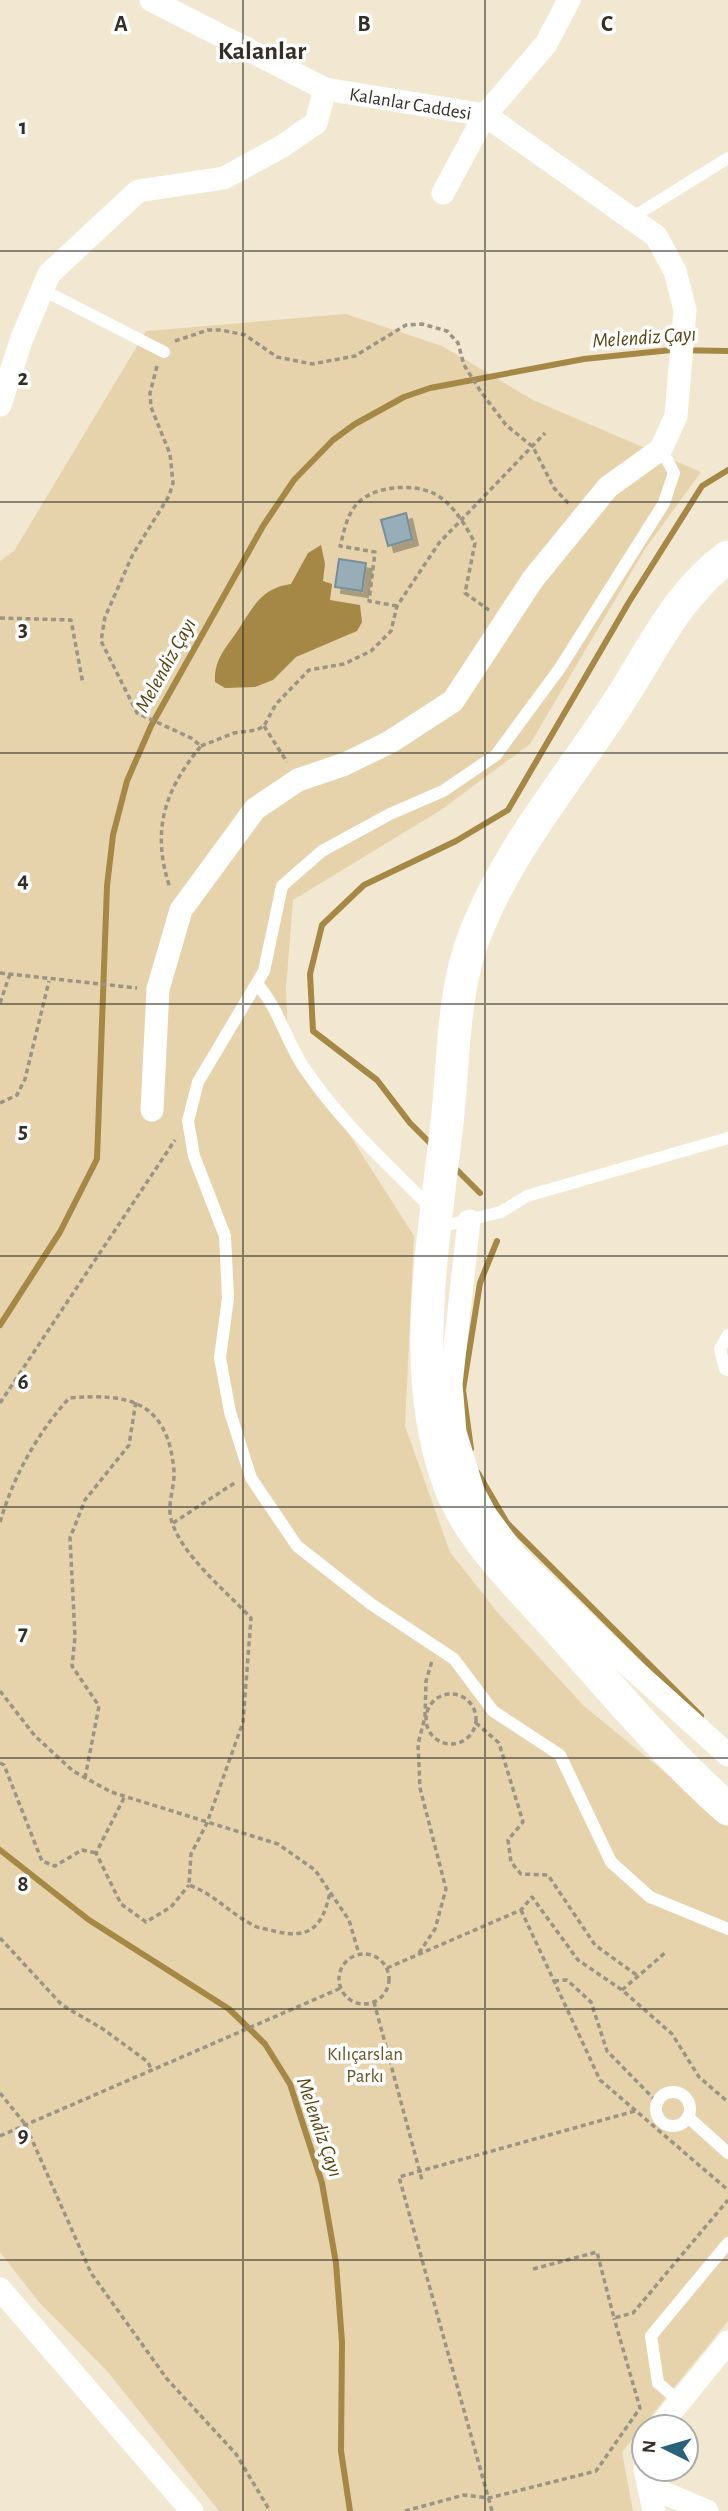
<svg xmlns="http://www.w3.org/2000/svg" width="728" height="2511" font-family="'Alegreya Sans',sans-serif">
  <style>
    .green { fill: #e6d3ab }
    .water { fill: #a58846 }
    .lines { fill: none; stroke-linecap: round; stroke-linejoin: round }
    .stream { stroke: #a58846; stroke-width: 6 }
    .building { fill: #97aeb9; stroke: #788e99; stroke-width: 2; filter: url(#shadow) }
    .path { stroke: #9b9484; stroke-width: 3.5; stroke-dasharray: 5 3.5; stroke-linecap: butt }
    .service { stroke: #fff; stroke-width: 12 }
    .minor { stroke: #fff; stroke-width: 23 }
    .secondary { stroke: #fff; stroke-width: 33 }
    .grid { fill: none; stroke: #332f27; stroke-width: 2; stroke-opacity: 0.55 }
    .labels { text-anchor: middle; stroke-width: 7; stroke-linejoin: round; paint-order: stroke }
    .street-label { font-size: 19px; fill: #332f27; stroke: #fff }
    .park-label { font-size: 19px; fill: #6a5522; stroke: #fff }
    .water-label { font-size: 21px; font-style: italic; fill: #57420c; stroke: #fff }
    .district-label { font-size: 26px; font-weight: bold; fill: #332f27; stroke: #fff }
    .grid-label { font-size: 23px; text-anchor: middle; font-weight: bold; fill: #332f27; stroke: #fff; stroke-width: 7; stroke-linejoin: round; paint-order: stroke }
  </style>
  <defs>
    <filter id="shadow"><feDropShadow dx="6" dy="6" stdDeviation="0" flood-color="#0004"/></filter>
  </defs>
  <rect width="100%" height="100%" fill="#f2e8d2"/>
  <polygon class="green" points="346,314 442,346 533,400 701,472 645,549 530,744 441,810 293,900 286,989 288,1038 414,1236 405,1426 450,1552 498,1613 584,1706 728,1824 728,2321 622,2452 633,2511 219,2511 107,2371 38,2301 0,2252 0,561 14,551 146,331"/>
  <path class="water" d="M321,545L325,564L323,581L332,584L330,600L360,605L362,622L357,631L296,657L273,680L255,687L225,688L215,682C214,660 225,649 236,633C252,609 260,588 291,584L308,553Z"/>
  <g class="lines">
    <g class="stream">
      <polyline points="432,1145 410,1123 377,1080 313,1031 310,974 322,925 364,885 456,841 508,810 629,602 702,486 728,470"/>
      <polyline points="452,1165 480,1193"/>
      <polyline points="0,1325 60,1232 97,1159 107,886 113,835 127,781 151,726 263,526 294,480 333,440 355,424 404,397 430,388 584,359 671,350 728,351"/>
      <polyline points="471,1449 463,1390 480,1283 497,1241"/>
      <polyline points="478,1473 507,1523 701,1716"/>
      <polyline points="0,1850 89,1920 229,2009 265,2044 290,2084 322,2183 336,2263 342,2342 341,2451 350,2511"/>
    </g>
  </g>
  <g class="building">
    <polygon points="406,513 412,539 388,546 381,520"/>
    <polygon points="339,559 366,563 362,591 335,587"/>
  </g>
  <g class="lines">
    <g class="path">
      <polyline points="175,341 208,330 221,330 245,335 277,357 312,364 355,356 406,325 422,324 447,331 458,343 464,365 481,392 506,425 533,447 554,488 569,504"/>
      <path d="M157,366L150,393L151,407L170,454L173,483L169,496L133,554L105,617L101,641L137,713L191,738L201,746C164,791 151,831 170,888"/>
      <path d="M397,606L369,601L375,552L340,546C344,532 346,517 356,505C372,486 411,483 433,493C453,503 465,525 475,543L465,593L489,610"/>
      <polyline points="0,618 71,620 83,684"/>
      <polyline points="264,726 287,762"/>
      <polyline points="201,746 234,733 257,730 264,726 276,704 309,670 344,664 371,651 391,631 397,606 439,543 545,433"/>
      <polyline points="0,973 137,988"/>
      <polyline points="0,1003 10,974"/>
      <polyline points="0,1103 17,1095 25,1079 49,981"/>
      <polyline points="0,1403 175,1140"/>
      <path d="M0,1522C14,1475 37,1434 69,1398C129,1393 168,1401 174,1471C175,1486 167,1504 171,1519C180,1554 226,1591 251,1618L243,1722L207,1823L191,1854L189,1885C216,1895 229,1913 253,1925C259,1929 268,1929 274,1931C311,1940 323,1926 330,1892"/>
      <polyline points="173,1523 236,1482"/>
      <polyline points="0,1691 35,1736 73,1771 111,1792 278,1844 315,1870 349,1920 359,1954"/>
      <circle cx="451" cy="1719" r="25"/>
      <polyline points="476,1723 499,1743 523,1822 508,1840 511,1862 521,1874 548,1875 595,1945 638,1976"/>
      <polyline points="0,1763 4,1765 42,1861 55,1866 82,1850 96,1853"/>
      <polyline points="85,1778 99,1706 72,1666 75,1637 70,1538 85,1500 129,1445 136,1401"/>
      <polyline points="124,1798 96,1853 121,1904 146,1922 171,1907 189,1885"/>
      <polyline points="521,1910 600,2080 728,2190"/>
      <polyline points="0,1938 62,2005 103,2029 148,2062 151,2069"/>
      <polyline points="419,1953 435,1929 446,1889 420,1788 418,1744 425,1717 426,1681 432,1661"/>
      <circle cx="364" cy="1979" r="25"/>
      <polyline points="387,1968 521,1910 532,1897 578,1960 622,1990 672,2034 699,2077 728,2102"/>
      <polyline points="554,1981 567,1980 591,2002 607,2051 657,2102"/>
      <polyline points="622,1990 666,1952"/>
      <polyline points="374,2002 422,2180"/>
      <polyline points="0,2093 25,2124 91,2273 167,2379 236,2454 270,2511"/>
      <polyline points="0,2136 341,1988"/>
      <polyline points="533,2269 597,2252 614,2318 633,2313 728,2200"/>
      <polyline points="405,2511 464,2495 489,2498 596,2471 640,2408 614,2318"/>
      <polyline points="492,2511 399,2177 635,2111"/>
    </g>
    <g class="service">
      <polyline points="633,217 728,158"/>
      <polyline points="43,290 164,352"/>
      <polyline points="661,449 674,473 664,503 560,668 496,755 443,791 390,814 322,851 282,886 264,971 198,1082 188,1121 194,1156 225,1236 228,1298 220,1358 230,1412 251,1478 297,1546 371,1604 454,1659 493,1711 560,1755 611,1862 650,1897 728,1929"/>
      <path d="M257,984C279,1008 286,1042 305,1069C340,1121 388,1165 432,1209"/>
      <polyline points="435,1228 501,1212 527,1196 728,1138"/>
      <polyline points="728,1335 720,1349 725,1369 728,1370"/>
      <circle cx="673" cy="2109" r="17"/>
      <polyline points="688,2117 728,2153"/>
      <polyline points="679,2401 658,2383 651,2336 728,2243"/>
    </g>
    <g class="minor">
      <path id="s1" d="M151,0L325,89L485,115L656,236L675,271L685,310L676,416L661,449L608,487L533,579L453,701L390,742L345,764L298,780L255,809L181,910L158,989L152,1110"/>
      <polyline points="443,193 485,115 546,44 569,0"/>
      <polyline points="0,405 22,338 49,274 138,191 224,178 281,147 316,123 325,89"/>
      <polyline points="469,1221 451,1384 455,1432 473,1491 485,1514 516,1556 628,1665 728,1755"/>
      <polyline points="0,2289 192,2511"/>
      <polyline points="659,2427 728,2342"/>
      <polyline points="645,2469 654,2511"/>
      <polyline points="650,2487 707,2511"/>
    </g>
    <path class="secondary" d="M728,557C674,596 649,658 612,712C564,784 507,853 475,934C453,990 454,1054 448,1113C436,1232 406,1371 450,1486C471,1541 520,1586 559,1630C613,1691 666,1754 728,1809"/>
  </g>
  <path class="grid" d="M243,0V2511M485,0V2511M0,251H728M0,502H728M0,753H728M0,1004H728M0,1256H728M0,1507H728M0,1758H728M0,2009H728M0,2260H728"/>
  <g class="labels">
    <g class="street-label">
      <text dy="7" stroke="none"><textPath href="#s1" startOffset="282">Kalanlar Caddesi</textPath></text>
    </g>
    <g class="park-label">
      <text x="365" y="2060">Kılıçarslan<tspan x="365" dy="22">Parkı</tspan></text>
    </g>
    <g class="water-label">
      <text transform="translate(644 337) rotate(-4)" y="7">Melendiz Çayı</text>
      <text transform="translate(165 665) rotate(-61)" y="7">Melendiz Çayı</text>
      <text transform="translate(320 2127) rotate(71)" y="7">Melendiz Çayı</text>
    </g>
    <g class="district-label">
      <text x="262" y="59">Kalanlar</text>
    </g>
  </g>
  <g class="grid-label">
    <text x="121" y="31">A</text>
    <text x="364" y="31">B</text>
    <text x="607" y="31">C</text>
    <text x="23" y="134">1</text>
    <text x="23" y="385">2</text>
    <text x="23" y="636">3</text>
    <text x="23" y="887">4</text>
    <text x="23" y="1138">5</text>
    <text x="23" y="1389">6</text>
    <text x="23" y="1640">7</text>
    <text x="23" y="1891">8</text>
    <text x="23" y="2142">9</text>
  </g>
  <g transform="translate(665 2448) rotate(275)"><circle r="33" fill="#ffffff" stroke="#adaca9" stroke-width="2"/>
  <path d="M0-5L12 26L0 18L-12 26Z" fill="#28637b"/>
  <text y="-10" font-size="19" font-weight="bold" text-anchor="middle" fill="#332f27">N</text>
  </g>
</svg>
